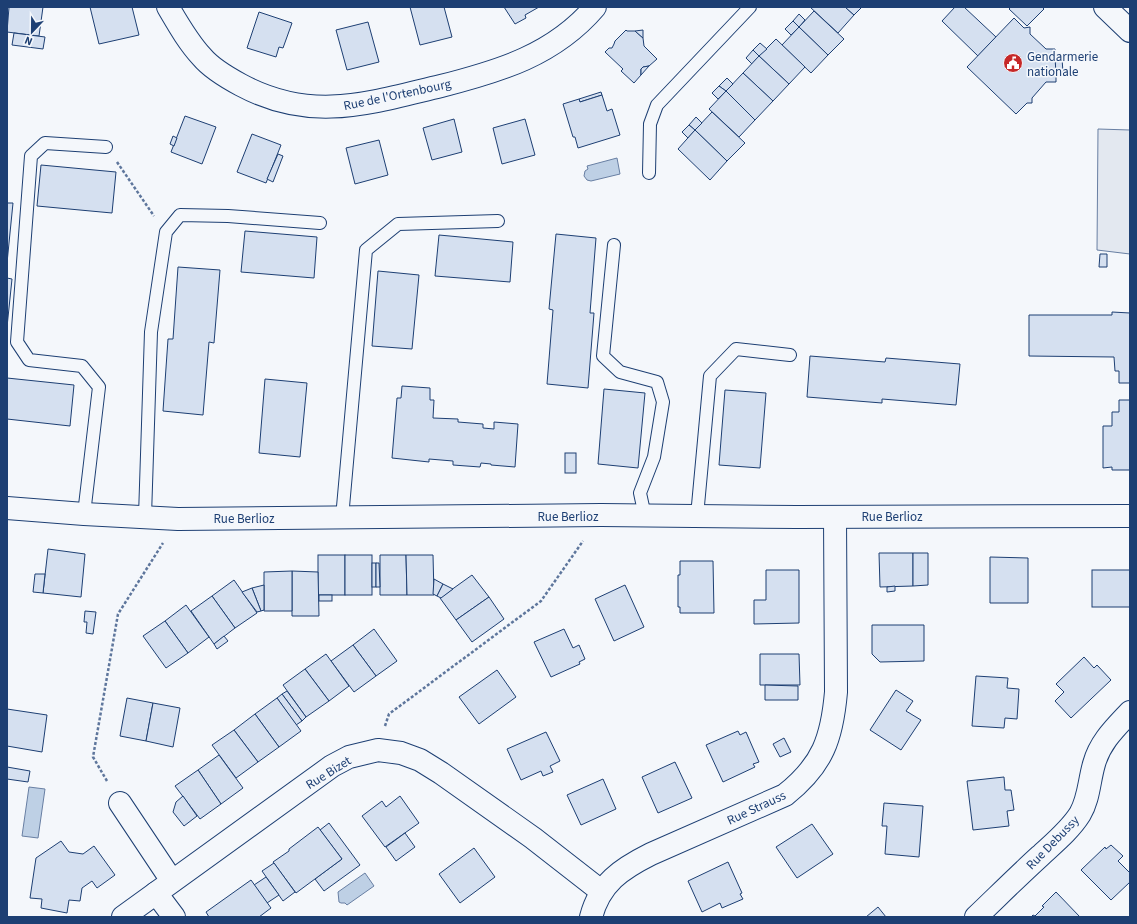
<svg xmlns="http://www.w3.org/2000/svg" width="1137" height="924" font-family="'Source Sans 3',sans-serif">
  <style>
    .parking { fill: #e3e8f0; stroke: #687fa3 }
    .water { fill: #bed0e5; stroke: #687fa3 }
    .building { fill: #d5e0f0; stroke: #1d3f73 }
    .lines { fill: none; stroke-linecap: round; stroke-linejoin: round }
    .lane-casing { stroke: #1d3f73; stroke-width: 14 }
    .street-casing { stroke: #1d3f73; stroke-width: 24 }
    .path { stroke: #5e769c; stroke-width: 2.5; stroke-dasharray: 3 2; stroke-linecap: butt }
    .lane { stroke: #f4f7fb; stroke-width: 12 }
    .street { stroke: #f4f7fb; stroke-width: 22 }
    .labels { text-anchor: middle; stroke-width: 3; stroke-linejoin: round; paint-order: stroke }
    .poi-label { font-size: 13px; fill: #1d3f73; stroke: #f4f7fb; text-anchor: start }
    .street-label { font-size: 13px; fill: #1d3f73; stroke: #f4f7fb }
  </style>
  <rect width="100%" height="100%" fill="#f4f7fb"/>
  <polygon class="parking" points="1098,129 1130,130 1130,254 1097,250"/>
  <g class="water">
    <polygon points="617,158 620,174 591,181 587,180 584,176 585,171 588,169 587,166"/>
    <polygon points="29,787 45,789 38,838 22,836"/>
    <polygon points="365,873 374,886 347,905 345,903 341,903 339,902 338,892"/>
  </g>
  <g class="building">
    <polygon points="9,7 43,7 39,36 7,32"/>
    <polygon points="90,7 132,7 139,35 99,44"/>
    <polygon points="410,7 444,7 452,37 420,45"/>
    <polygon points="504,7 539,7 525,15 526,18 515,24"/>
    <polygon points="810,7 845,7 854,15 838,33"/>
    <polygon points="845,7 862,7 854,15"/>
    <polygon points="955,7 964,7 996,37 978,56 942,21"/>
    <polygon points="1011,7 1042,7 1044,9 1027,26 1009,9"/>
    <polygon points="814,11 844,39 828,55 799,27"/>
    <polygon points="259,12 292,23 283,48 279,47 276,57 247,48"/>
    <polygon points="799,14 805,20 799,27 793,21"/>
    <polygon points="1014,18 1024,28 1030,27 1030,34 1046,49 1055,49 1056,73 1056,82 1046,82 1032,98 1032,103 1027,103 1016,114 967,67"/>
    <polygon points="793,21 799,27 791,35 785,29"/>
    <polygon points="368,22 379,62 347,70 336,30"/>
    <polygon points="799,27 828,55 811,73 782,45"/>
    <polygon points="626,30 627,31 635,31 643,38 644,46 657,59 649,66 643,67 641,69 641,75 634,83 621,71 623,69 605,52 609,48 612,48 614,44 615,41"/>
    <polygon points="643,30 643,38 635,31"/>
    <polygon points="14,33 45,37 43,49 12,45"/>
    <polygon points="776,39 805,67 789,84 759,56"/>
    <polygon points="760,43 767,49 759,56 753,50"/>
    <polygon points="753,50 759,56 752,64 746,58"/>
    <polygon points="759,56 789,84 773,101 743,73"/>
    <polygon points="1055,58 1062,58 1063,73 1056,73"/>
    <polygon points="649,66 641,75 641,69 643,67"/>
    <polygon points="743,73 773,101 755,120 726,91"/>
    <polygon points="727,78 733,84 726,91 719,86"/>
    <polygon points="719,86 726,91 718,99 712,93"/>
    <polygon points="726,91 755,120 739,137 709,109"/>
    <polygon points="601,92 602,95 580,102 579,99"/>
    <polygon points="602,95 607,111 612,109 620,135 578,148 575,137 573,137 563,104 579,99 580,102"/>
    <polygon points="712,112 745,143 727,161 695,130"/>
    <polygon points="185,116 216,127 202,164 171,152"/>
    <polygon points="696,117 702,123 695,130 689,125"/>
    <polygon points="454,119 462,152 432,160 423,128"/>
    <polygon points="525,119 535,155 502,164 493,128"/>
    <polygon points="689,125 695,130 688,138 682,132"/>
    <polygon points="695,130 727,161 710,180 678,149"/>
    <polygon points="252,134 281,145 266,183 237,172"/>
    <polygon points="173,136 177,138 174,146 170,144"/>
    <polygon points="379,140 388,175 355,184 346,148"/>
    <polygon points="278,154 283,156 273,182 267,179"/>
    <polygon points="41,165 116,172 112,213 37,206"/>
    <polygon points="7,203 13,203 7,263"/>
    <polygon points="245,231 317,237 314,278 241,272"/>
    <polygon points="556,234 596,238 590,313 594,313 588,388 547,384 553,310 549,309"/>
    <polygon points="439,235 513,242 510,282 435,276"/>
    <polygon points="1100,254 1107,254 1107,267 1099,267"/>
    <polygon points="178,267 220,270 214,343 209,342 203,415 163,411 168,339 173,339"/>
    <polygon points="378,271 419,275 412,349 372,346"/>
    <polygon points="7,278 12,279 7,327"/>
    <polygon points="1112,312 1130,313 1130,383 1119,383 1119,371 1115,371 1114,357 1029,356 1029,315 1112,315"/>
    <polygon points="810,356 885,362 886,358 960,364 956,405 882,399 882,403 807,397"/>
    <polygon points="7,378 74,385 70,426 7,419"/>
    <polygon points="265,379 307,383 300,457 259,453"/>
    <polygon points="402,386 430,388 430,400 434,400 433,418 458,419 458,422 483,424 483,428 494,429 494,422 518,424 515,467 491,465 491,464 481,463 480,467 453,465 453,461 429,459 429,462 392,458 397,398 401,398"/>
    <polygon points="604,389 645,393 638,468 598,464"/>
    <polygon points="725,390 766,393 760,468 719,465"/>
    <polygon points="1119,400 1130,400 1130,470 1112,470 1112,467 1103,468 1103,426 1112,426 1112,412 1119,412"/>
    <rect x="565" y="453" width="11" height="20"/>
    <polygon points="48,549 85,554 81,597 43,593"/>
    <polygon points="879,553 913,553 913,586 880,587"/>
    <polygon points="913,553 928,553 928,585 913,586"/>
    <rect x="318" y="555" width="27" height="40"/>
    <rect x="345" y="555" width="27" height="40"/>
    <polygon points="380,555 406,555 407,595 380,595"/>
    <polygon points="406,555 433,555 434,595 407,595"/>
    <polygon points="990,557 1028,558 1028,603 990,603"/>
    <polygon points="680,561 713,561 714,613 680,613 680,607 678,607 678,575 680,575"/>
    <rect x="372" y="563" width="4" height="24"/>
    <polygon points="376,563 379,563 380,587 376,587"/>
    <polygon points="766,570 799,570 799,623 754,624 754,600 766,600"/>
    <rect x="1092" y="570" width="38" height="37"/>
    <polygon points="292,571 318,572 319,616 292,616"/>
    <polygon points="292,571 292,611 264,611 264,572"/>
    <polygon points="35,574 45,574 43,593 33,592"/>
    <polygon points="472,575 489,597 456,620 440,598"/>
    <polygon points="434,579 443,584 437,596 433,594"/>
    <polygon points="234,580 257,613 235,628 212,596"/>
    <polygon points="443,584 453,589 441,598 437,596"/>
    <polygon points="264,585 264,610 261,611 252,588"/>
    <polygon points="625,585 644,627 614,641 595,599"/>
    <polygon points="895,586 895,591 887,592 887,587"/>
    <polygon points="252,588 261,611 257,612 242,592"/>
    <rect x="319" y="595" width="13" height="6"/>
    <polygon points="212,596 235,628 214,644 191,611"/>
    <polygon points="489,597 504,619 472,642 456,620"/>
    <polygon points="186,605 209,637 188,653 165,621"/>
    <polygon points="85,611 96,612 93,634 86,633 87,622 84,622"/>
    <polygon points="165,621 188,653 166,668 143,636"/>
    <polygon points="872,625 924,625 924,661 880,662 872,654"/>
    <polygon points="374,629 397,661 376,676 353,645"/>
    <polygon points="564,629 573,648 579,645 585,659 579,662 580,664 551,677 534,642"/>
    <polygon points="224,636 228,641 217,649 214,644"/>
    <polygon points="353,645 376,676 354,692 331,661"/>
    <polygon points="326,654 349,686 329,701 305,669"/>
    <polygon points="760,654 799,654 800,685 760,685"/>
    <polygon points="1084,657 1094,668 1097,665 1111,680 1071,718 1055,701 1064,692 1056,684"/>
    <polygon points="305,669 329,701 306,717 283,685"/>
    <polygon points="497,670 516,697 479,724 459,697"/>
    <polygon points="976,676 1008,678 1007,688 1019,689 1017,719 1005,718 1004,728 972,726"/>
    <polygon points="765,685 798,686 798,700 765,700"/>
    <polygon points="896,690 913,701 906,711 921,720 901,750 870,730"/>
    <polygon points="287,691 306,717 302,721 282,694"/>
    <polygon points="282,694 302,721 296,725 277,698"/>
    <polygon points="127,698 153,703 146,741 120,736"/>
    <polygon points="277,698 301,731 279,747 255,714"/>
    <polygon points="153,703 180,708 173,747 146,741"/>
    <polygon points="7,709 47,715 42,752 7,746"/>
    <polygon points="255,714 279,747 258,762 234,730"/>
    <polygon points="234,730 258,762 236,778 212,745"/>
    <polygon points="738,731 740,735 746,732 759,762 753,764 755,767 723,782 706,745"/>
    <polygon points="546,732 560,761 550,766 553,772 543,776 541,771 521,780 507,749"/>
    <polygon points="784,738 791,752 780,757 773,744"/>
    <polygon points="219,755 243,788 221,804 198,770"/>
    <polygon points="675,762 692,798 658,813 642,777"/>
    <polygon points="7,767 30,771 28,782 7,779"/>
    <polygon points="198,770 221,804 200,819 175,786"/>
    <polygon points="1004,777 1005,790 1011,790 1014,810 1007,811 1009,826 973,830 967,781"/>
    <polygon points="603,779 616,809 581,825 567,795"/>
    <polygon points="183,796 197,816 184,826 173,812 176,802"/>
    <polygon points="400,796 419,823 385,847 362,816 382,801 386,807"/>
    <polygon points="884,803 923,806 919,857 885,854 887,826 882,826"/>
    <polygon points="329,823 360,865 324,891 315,879 342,859 320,830"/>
    <polygon points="812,824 833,854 797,878 776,847"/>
    <polygon points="318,827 342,859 296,893 273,862 289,851 289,849"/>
    <polygon points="405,833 415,847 396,861 386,847"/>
    <polygon points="61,841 69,852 83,854 94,846 115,875 97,888 92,881 82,888 80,901 69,900 67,913 41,908 42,899 30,898 36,858"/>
    <polygon points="1111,845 1123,856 1118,861 1130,873 1130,882 1111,900 1081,870 1105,847 1106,849"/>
    <polygon points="474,848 495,877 460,903 439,874"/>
    <polygon points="728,862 742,893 740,894 743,899 722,908 720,903 702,912 688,881"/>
    <polygon points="274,863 295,892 283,901 262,871"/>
    <polygon points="266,877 279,895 267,903 254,885"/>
    <polygon points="251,880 271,908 259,917 209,917 206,912"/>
    <polygon points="1056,892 1080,917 1031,917 1033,915 1035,916 1044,907 1042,906"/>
    <polygon points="878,907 886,917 866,917"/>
  </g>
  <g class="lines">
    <defs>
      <g id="lane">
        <polyline points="649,173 650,124 657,105 750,7"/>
        <polyline points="614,245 603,356 620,372 657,382 663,402 654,457 640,493 645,516"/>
        <polyline points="84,514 99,387 82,366 29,360 17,342 31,156 45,143 106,147"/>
        <polyline points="145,516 151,332 166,232 180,215 228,216 320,223"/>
        <polyline points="697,516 710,376 736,349 790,355"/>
        <polyline points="342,518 366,250 398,224 498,221"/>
      </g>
      <g id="street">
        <path d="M168,7C178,24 188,42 202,57C212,69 228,78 241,85C312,123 369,103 441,86C500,71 554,55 595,7"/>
        <polyline points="1105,7 1130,31"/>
        <polyline points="7,508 84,514 178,519 601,515 797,517 1130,516"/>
        <polyline points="120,803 172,881"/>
        <polyline points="156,893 174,917"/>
        <polyline points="123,917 332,766 349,757 378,750 401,753 420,760 441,773 533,838 601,891"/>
        <path d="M591,917C600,883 621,869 651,854L785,795C823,765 832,738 836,692L835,517"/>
        <path d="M976,917C997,897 1018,876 1040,856C1054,843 1070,830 1080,814C1089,799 1089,781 1094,764C1100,742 1115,728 1130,712"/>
      </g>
    </defs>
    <use href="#lane" class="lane-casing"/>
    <use href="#street" class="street-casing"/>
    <g class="path">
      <polyline points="117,162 154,216"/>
      <polyline points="385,726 389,714 541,601 583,541"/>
      <polyline points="107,781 93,757 118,614 163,543"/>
    </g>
    <use href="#lane" class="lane"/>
    <use href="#street" class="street"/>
  </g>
  <defs>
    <symbol id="civic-disc" viewBox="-11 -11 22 22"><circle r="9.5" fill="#c62828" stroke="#f4f7fb"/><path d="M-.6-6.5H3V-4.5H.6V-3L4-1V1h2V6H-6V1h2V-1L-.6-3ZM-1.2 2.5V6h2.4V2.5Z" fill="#fff"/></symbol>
  </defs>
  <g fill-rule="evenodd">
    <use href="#civic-disc" x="1002" y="52" width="22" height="22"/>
  </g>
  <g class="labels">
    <g class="poi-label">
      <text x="1027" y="61">Gendarmerie<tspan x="1027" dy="15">nationale</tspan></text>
    </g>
    <g class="street-label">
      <text transform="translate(397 94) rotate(-12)" y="5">Rue de l'Ortenbourg</text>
      <text x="568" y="521">Rue Berlioz</text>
      <text x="892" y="521">Rue Berlioz</text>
      <text x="244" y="523">Rue Berlioz</text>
      <text transform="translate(328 772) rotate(-32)" y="5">Rue Bizet</text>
      <text transform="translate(756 807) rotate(-25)" y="5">Rue Strauss</text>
      <text transform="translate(1052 842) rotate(-46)" y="5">Rue Debussy</text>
    </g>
  </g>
  <rect width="1137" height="924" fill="none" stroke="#1d3f73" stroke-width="16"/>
  <g transform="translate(32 32) rotate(202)" stroke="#f4f7fb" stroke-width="3" paint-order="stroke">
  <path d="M0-3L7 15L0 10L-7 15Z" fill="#1d3f73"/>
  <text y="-6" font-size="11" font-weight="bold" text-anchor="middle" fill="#1d3f73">N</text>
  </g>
</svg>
